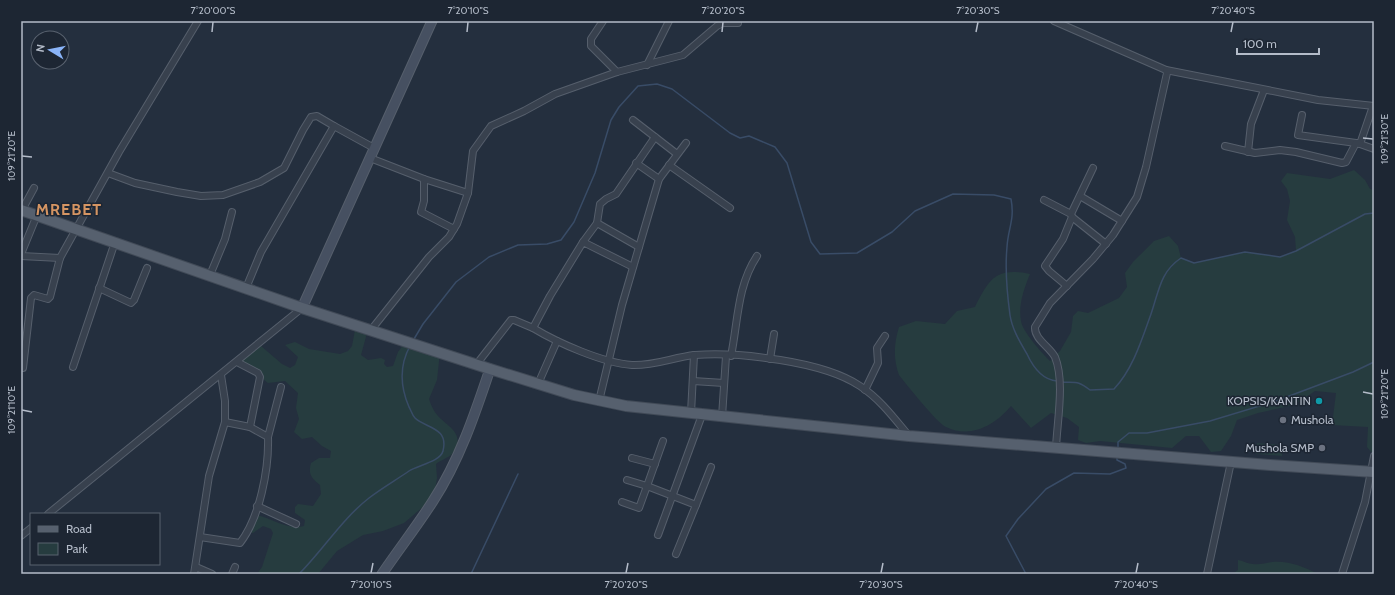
<svg xmlns="http://www.w3.org/2000/svg" width="1395" height="595" font-family="Cabin,sans-serif">
  <style>
    .green { fill: #263c3f }
    .lines { fill: none; stroke-linecap: round; stroke-linejoin: round }
    .stream { stroke: #394c67; stroke-width: 1.5 }
    .street-casing { stroke: #565f6c; stroke-width: 8 }
    .secondary-casing { stroke: #565f6c; stroke-width: 11 }
    .primary-casing { stroke: #414a57; stroke-width: 12 }
    .street { stroke: #38414e; stroke-width: 6 }
    .secondary { stroke: #465061; stroke-width: 9 }
    .primary { stroke: #56606e; stroke-width: 10 }
    .ticks { fill: none; stroke: #b4bcc9; stroke-width: 1.5 }
    .culture-dot { fill: #0f9aa8; stroke: #1d2633; stroke-width: 1.5 }
    .worship-dot { fill: #6b7280; stroke: #1d2633; stroke-width: 1.5 }
    .labels { text-anchor: middle; stroke-width: 3; stroke-linejoin: round; paint-order: stroke }
    .poi-label { font-size: 12px; fill: #b4bcc9; stroke: #1d2633; text-anchor: end }
    .district-label { font-size: 16px; font-weight: bold; letter-spacing: 1px; fill: #d59563; stroke: #1d2633 }
    .neatline { fill: none; stroke: #b4bcc9; stroke-width: 1.5 }
    .ticks-label { font-size: 10px; text-anchor: middle; fill: #b4bcc9 }
  </style>
  <rect width="100%" height="100%" fill="#242f3e"/>
  <g class="green">
    <path d="M1354,170L1365,180L1370,189L1374,190V452H1371L1367,447L1368,427L1332,425L1336,393L1315,391L1294,405L1258,413L1237,420L1231,436L1221,451L1211,452L1199,436H1186L1172,448L1100,441L1086,443L1078,440L1079,427L1067,418L1051,413L1031,428L1011,406C995,425 971,439 946,427C938,424 906,384 899,375C893,359 894,343 899,327L916,321L945,324L957,311L975,307C989,279 996,267 1030,274C1024,289 1018,305 1021,321C1022,331 1042,353 1050,361L1060,351L1071,332L1073,316L1078,311L1088,313L1119,298L1127,287L1125,273L1133,262L1154,241L1169,236L1178,246L1181,258L1194,263L1245,252L1280,257L1296,251L1295,237L1287,220L1290,201L1287,189L1281,181L1287,173L1330,179Z"/>
    <path d="M355,330L367,333L361,355L368,360L381,358L385,360L384,364L387,367L393,366L398,352L406,341L440,352L437,380L429,399C431,405 433,410 438,416C448,427 467,434 452,454C448,458 441,460 436,464L437,478L435,490L424,506L404,523L383,531L363,535L337,551L318,574H257L262,567L273,533L271,529L263,526L253,533L250,532L257,515C273,519 287,530 304,526L305,520L295,513V507L298,504L313,506L321,494L320,485C311,478 308,474 311,463L319,458H330L331,451L322,446L312,437L302,439L294,432L299,419L296,408L298,393L285,381L268,383L239,360L261,346L282,364L290,368L295,365L298,357L285,345L295,342L309,349L340,354L348,351L352,346Z"/>
    <polygon points="1257,443 1283,445 1282,456 1256,454"/>
    <path d="M1238,560C1244,561 1248,564 1253,564C1260,565 1265,563 1272,562C1287,560 1305,567 1318,574H1232L1238,570Z"/>
  </g>
  <g class="lines">
    <g class="stream">
      <path d="M414,339L423,324L456,282L489,257L518,245L547,244L561,240L574,222L595,173L611,120L619,107L638,86L657,84L672,89L730,133L740,138L749,136L775,147L787,163L811,242L820,254L857,253L892,232L915,211L953,194L994,195L1011,199C1015,220 1008,228 1007,247C1005,268 1007,293 1010,315C1012,329 1020,342 1027,354C1033,367 1043,380 1057,381"/>
      <path d="M1061,382C1076,383 1077,380 1090,390L1114,389C1133,369 1142,339 1151,314C1159,291 1160,272 1181,258L1194,263L1245,252L1280,257L1296,251L1365,214L1374,213"/>
      <polyline points="1118,449 1118,442 1129,433 1147,433 1210,421 1276,401 1353,372 1374,362"/>
      <path d="M299,574C323,550 342,519 369,498C382,488 396,480 409,471C418,465 440,462 443,451C449,427 425,428 415,418C412,415 411,410 409,407C400,386 399,366 410,346"/>
      <polyline points="471,574 518,474"/>
      <polyline points="1026,574 1006,536 1018,519 1046,489 1074,473 1110,474 1126,468 1125,464 1117,460 1117,456"/>
    </g>
    <defs>
      <g id="street">
        <polyline points="603,21 591,39 591,46 617,72"/>
        <path d="M1054,21L1166,70L1167,73L1146,167L1137,197L1113,235L1093,259L1050,303L1035,327C1034,339 1050,347 1055,357C1065,381 1057,422 1056,448"/>
        <polyline points="647,65 669,21"/>
        <polyline points="1166,70 1318,100 1374,106"/>
        <polyline points="1373,106 1360,144 1374,149"/>
        <polyline points="1302,115 1298,135 1356,143"/>
        <polyline points="633,120 677,154"/>
        <polyline points="1225,146 1255,153 1280,150 1296,152 1342,163 1346,162 1356,143 1360,144"/>
        <polyline points="1248,152 1251,124 1264,90"/>
        <polyline points="370,158 424,179 424,201 421,212 454,229"/>
        <polyline points="636,163 659,179"/>
        <polyline points="669,165 730,208"/>
        <polyline points="108,173 135,183 177,192 201,196 223,195 260,182 284,168 303,130 311,117 317,116 334,126"/>
        <polyline points="424,179 468,193"/>
        <polyline points="1080,196 1122,221"/>
        <polyline points="1044,200 1071,214 1072,217 1106,244"/>
        <polyline points="22,210 34,188"/>
        <polyline points="1071,214 1093,168"/>
        <polyline points="597,223 639,247"/>
        <polyline points="583,242 597,223 600,204 606,199 616,194 655,137"/>
        <polyline points="21,254 37,215"/>
        <polyline points="21,256 60,258"/>
        <path d="M633,267L583,242L550,296L533,328C558,343 603,363 632,365C654,366 674,357 695,355C739,352 823,361 860,386C880,399 894,418 909,436"/>
        <polyline points="210,275 225,239 232,212"/>
        <polyline points="1067,286 1049,271 1045,266 1063,239 1072,217"/>
        <polyline points="99,288 131,303 134,300 147,268"/>
        <polyline points="246,288 261,252 334,126 374,148"/>
        <polyline points="371,330 429,257 449,237 457,224 468,193 473,151 491,126 524,111 555,94 617,72 683,55 717,26 723,23 738,23"/>
        <path d="M731,356C738,322 737,286 757,256"/>
        <polyline points="770,359 774,334"/>
        <polyline points="237,362 258,373 260,377 250,427"/>
        <polyline points="476,365 511,320 514,320 533,328"/>
        <polyline points="73,367 115,242"/>
        <polyline points="23,368 31,298 34,295 48,299 50,297 60,258 119,152 198,21"/>
        <polyline points="693,381 724,383"/>
        <polyline points="538,384 557,341"/>
        <polyline points="865,390 878,363 877,348 885,336"/>
        <polyline points="599,401 622,305 659,179 686,143"/>
        <polyline points="691,413 694,355"/>
        <polyline points="722,417 726,356"/>
        <polyline points="268,437 281,387"/>
        <polyline points="632,458 655,464"/>
        <polyline points="627,480 647,486 663,441"/>
        <polyline points="622,502 639,508 647,486 696,505 676,554"/>
        <polyline points="696,505 711,467"/>
        <polyline points="257,506 296,524"/>
        <polyline points="48,514 302,308"/>
        <polyline points="658,535 702,415"/>
        <polyline points="21,536 31,528"/>
        <path d="M200,537L240,543C260,517 269,469 268,437L250,427L225,422"/>
        <polyline points="196,567 212,574"/>
        <polyline points="194,574 209,476 225,422 225,401 221,375"/>
        <polyline points="232,574 235,567"/>
        <polyline points="1207,574 1231,462"/>
        <polyline points="1342,574 1365,502 1374,456"/>
      </g>
      <g id="secondary">
        <polyline points="302,308 432,21"/>
        <path d="M382,574C399,549 417,526 433,501C459,461 475,414 490,369"/>
      </g>
      <polyline id="primary" points="21,210 302,308 490,369 574,395 626,406 909,436 1270,465 1374,472"/>
    </defs>
    <use href="#street" class="street-casing"/>
    <use href="#secondary" class="secondary-casing"/>
    <use href="#primary" class="primary-casing"/>
    <use href="#street" class="street"/>
    <use href="#secondary" class="secondary"/>
    <use href="#primary" class="primary"/>
  </g>
  <path class="ticks" d="M212,32L213,22M467,32L468,22M722,32L723,22M976,32L978,22M1231,32L1233,22M1363,138L1373,139M22,156L32,157M1363,392L1373,394M22,410L32,412M371,573L373,563M626,573L628,563M881,573L883,563M1136,573L1138,563"/>
  <circle class="culture-dot" cx="1319" cy="401" r="4"/>
  <g class="worship-dot">
    <circle cx="1283" cy="420" r="4"/>
    <circle cx="1322" cy="448" r="4"/>
  </g>
  <g class="labels">
    <g class="poi-label">
      <text x="1311" y="405">KOPSIS/KANTIN</text>
      <text x="1291" y="424" text-anchor="start">Mushola</text>
      <text x="1314" y="452">Mushola SMP</text>
    </g>
    <g class="district-label">
      <text x="69" y="215">MREBET</text>
    </g>
  </g>
  <rect width="1395" height="595" fill="none" stroke="#1d2633" stroke-width="44"/>
  <rect x="30" y="513" width="130" height="52" fill="#1d2633" stroke="#59626f"/>
  <rect x="38" y="526" width="20" height="6" fill="#56606e" stroke="#59626f"/>
  <text x="66" y="533" font-size="12" fill="#b4bcc9">Road</text>
  <rect x="38" y="543" width="20" height="12" fill="#263c3f" stroke="#59626f"/>
  <text x="66" y="553" font-size="12" fill="#b4bcc9">Park</text>
  <g transform="translate(50 50) rotate(280)"><circle r="19" fill="#1d2633" stroke="#59626f"/>
  <path d="M0-3L7 15L0 10L-7 15Z" fill="#8ab4f8"/>
  <text y="-6" font-size="11" font-weight="bold" text-anchor="middle" fill="#b4bcc9">N</text>
  </g>
  <path d="M1237 48v6h82v-6" fill="none" stroke="#b4bcc9" stroke-width="2"/>
  <text x="1243" y="48" font-size="12" fill="#b4bcc9" stroke="#1d2633" stroke-width="3" paint-order="stroke">100 m</text>
  <rect x="22" y="22" width="1351" height="551" class="neatline"/>
  <g class="ticks-label">
    <text x="213" y="14">7°20'00"S</text>
    <text x="468" y="14">7°20'10"S</text>
    <text x="723" y="14">7°20'20"S</text>
    <text x="978" y="14">7°20'30"S</text>
    <text x="1233" y="14">7°20'40"S</text>
    <text transform="translate(1384 139) rotate(-90)" y="4">109°21'30"E</text>
    <text transform="translate(11 156) rotate(-90)" y="4">109°21'20"E</text>
    <text transform="translate(1384 394) rotate(-90)" y="4">109°21'20"E</text>
    <text transform="translate(11 410) rotate(-90)" y="4">109°21'10"E</text>
    <text x="371" y="588">7°20'10"S</text>
    <text x="626" y="588">7°20'20"S</text>
    <text x="881" y="588">7°20'30"S</text>
    <text x="1136" y="588">7°20'40"S</text>
  </g>
</svg>
